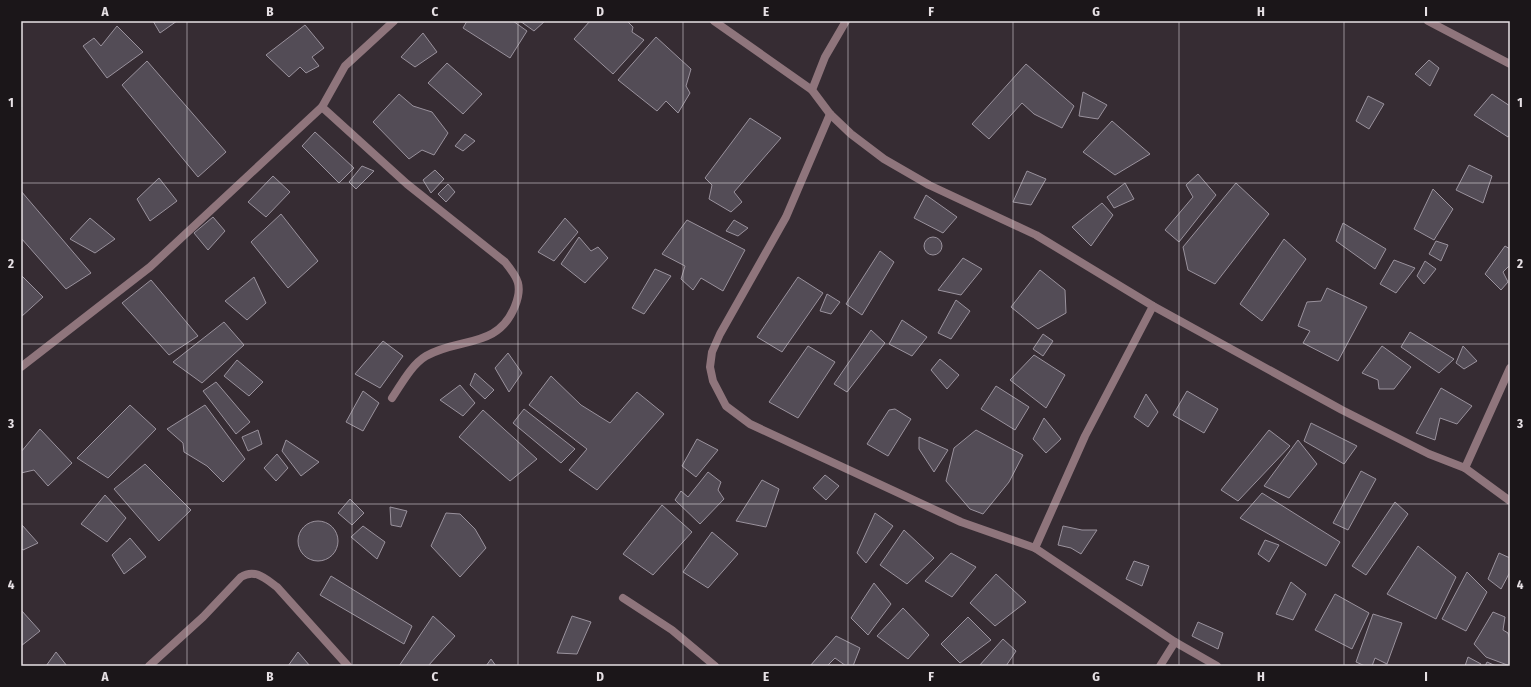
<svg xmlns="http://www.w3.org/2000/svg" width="1531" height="687" font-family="'Fira Sans Condensed',sans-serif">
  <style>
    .building { fill: #534c56; stroke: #9a929d }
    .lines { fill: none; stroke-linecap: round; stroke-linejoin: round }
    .minor { stroke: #8f757c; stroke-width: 8 }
    .tertiary { stroke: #8f757c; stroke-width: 8 }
    .grid { fill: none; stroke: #e7e1e5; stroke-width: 1; stroke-opacity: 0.55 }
    .neatline { fill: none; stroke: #e7e1e5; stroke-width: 1.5 }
    .grid-label { font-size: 13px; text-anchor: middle; font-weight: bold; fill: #e7e1e5 }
  </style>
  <rect width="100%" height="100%" fill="#362c33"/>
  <g class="building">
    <polygon points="153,21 177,21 160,33"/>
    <polygon points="467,21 513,21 527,31 510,58 463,28"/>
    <polygon points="520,21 545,21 534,31"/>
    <polygon points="590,21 627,21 633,27 632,32 644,40 613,74 574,39"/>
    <polygon points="305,25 324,48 312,57 319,66 306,73 300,67 289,77 266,55"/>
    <polygon points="117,26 143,52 107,78 83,46 94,38 101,46"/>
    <polygon points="423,33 437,52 415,67 401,57"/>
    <polygon points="656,37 691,69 686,86 690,93 678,113 666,101 657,111 618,80"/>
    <polygon points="1429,60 1439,68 1430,86 1415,74"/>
    <polygon points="147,61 226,152 198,177 122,85"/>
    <polygon points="447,63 482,94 463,114 428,83"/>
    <polygon points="1026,64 1074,106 1062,128 1034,114 1022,103 989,139 972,124"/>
    <polygon points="1083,92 1107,105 1098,119 1079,116"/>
    <polygon points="399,94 413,106 432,112 448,133 434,155 422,150 409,159 373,122"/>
    <polygon points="1492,94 1510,106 1510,134 1508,137 1474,115"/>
    <polygon points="1368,96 1384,104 1369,129 1356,121"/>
    <polygon points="750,118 781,138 734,192 742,202 731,212 709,199 712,185 705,178"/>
    <polygon points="1112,121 1150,154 1115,175 1083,152"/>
    <polygon points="315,132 354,168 339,183 302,146"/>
    <polygon points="465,134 475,141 463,151 455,146"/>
    <polygon points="1469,165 1492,176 1483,203 1456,190"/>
    <polygon points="362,166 374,171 356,189 349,182"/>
    <polygon points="435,170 444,179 431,193 423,180"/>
    <polygon points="1027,171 1046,179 1031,205 1013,202"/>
    <polygon points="1198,174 1216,195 1179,242 1165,230 1193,197 1186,185"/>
    <polygon points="273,176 290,192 266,217 248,202"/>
    <polygon points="159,178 177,201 150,221 137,199"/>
    <polygon points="1125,183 1134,199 1114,208 1107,197"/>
    <polygon points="1236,183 1269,214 1215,284 1188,270 1183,247"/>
    <polygon points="448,184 455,192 446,202 438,194"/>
    <polygon points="1433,189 1453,209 1434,240 1414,229"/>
    <polygon points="21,191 91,273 66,289 21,238"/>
    <polygon points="926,195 957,217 943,233 914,218"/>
    <polygon points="1102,203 1113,215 1091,246 1072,227"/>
    <polygon points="281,214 318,261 288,288 251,242"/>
    <polygon points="213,217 225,231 208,250 194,233"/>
    <polygon points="90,218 115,239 95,253 70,239"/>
    <polygon points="565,218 578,232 554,261 538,252"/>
    <polygon points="687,220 745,250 723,291 701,278 693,290 681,279 685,266 662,254"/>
    <polygon points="734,220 748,228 738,236 726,231"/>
    <polygon points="1343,223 1386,249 1375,269 1336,241"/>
    <circle cx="933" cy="246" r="9"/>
    <polygon points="579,237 591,251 598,247 608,258 585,283 561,264"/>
    <polygon points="1284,239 1306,259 1262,321 1240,304"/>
    <polygon points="1436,241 1448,245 1441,261 1429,254"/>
    <polygon points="1505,246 1510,249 1510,265 1503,272 1508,282 1501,290 1485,274"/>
    <polygon points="880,251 894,262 862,315 846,304"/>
    <polygon points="963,258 982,269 961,295 938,290"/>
    <polygon points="1394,260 1415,268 1396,293 1380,284"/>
    <polygon points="1425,261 1436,269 1424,284 1417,276"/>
    <polygon points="655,269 671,276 644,314 632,308"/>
    <polygon points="1040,270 1065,290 1066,313 1038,329 1011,307"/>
    <polygon points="21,275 43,297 21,317"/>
    <polygon points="254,277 266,303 247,320 225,301"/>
    <polygon points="798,277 823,293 782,352 757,337"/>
    <polygon points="151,280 198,336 169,355 122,303"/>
    <polygon points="1327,288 1367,307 1338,361 1303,343 1310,331 1298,326 1307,302 1321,301"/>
    <polygon points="827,294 840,302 831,314 820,311"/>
    <polygon points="956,300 970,311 951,339 938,333"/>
    <polygon points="902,320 927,337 912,356 889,344"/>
    <polygon points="224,322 244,345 202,383 173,362"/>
    <polygon points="871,330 885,343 847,392 834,384"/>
    <polygon points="1410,332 1454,359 1439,373 1401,347"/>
    <polygon points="1043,334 1053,341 1043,356 1033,349"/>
    <polygon points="383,341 403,356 380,388 355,374"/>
    <polygon points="808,346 835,362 798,418 769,402"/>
    <polygon points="1382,346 1411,367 1394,389 1379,389 1378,380 1362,373"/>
    <polygon points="1463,346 1477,361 1464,369 1456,363"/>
    <polygon points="508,353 522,373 509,392 495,368"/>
    <polygon points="1034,355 1065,375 1046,408 1010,380"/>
    <polygon points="940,359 959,375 947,389 931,370"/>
    <polygon points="237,360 263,382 249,396 224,376"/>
    <polygon points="475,373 494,390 485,399 470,385"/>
    <polygon points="551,376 581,405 610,423 637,392 664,414 597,490 569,470 587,449 529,405"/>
    <polygon points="216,382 250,422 236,434 203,391"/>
    <polygon points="460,385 475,403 463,416 440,400"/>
    <polygon points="996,386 1029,407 1015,430 981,409"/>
    <polygon points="1441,388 1472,406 1457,424 1440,418 1435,440 1416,433"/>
    <polygon points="363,391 379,403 363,431 346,422"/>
    <polygon points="1187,391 1218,409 1204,433 1173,415"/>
    <polygon points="1146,394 1158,412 1148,427 1134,417"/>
    <polygon points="130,405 156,429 108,478 77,458"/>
    <polygon points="205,405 245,459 223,482 207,466 184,452 183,443 167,429"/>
    <polygon points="524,409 575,449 561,463 513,423"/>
    <polygon points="895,409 911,419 888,456 867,444 889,410"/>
    <polygon points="483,410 537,459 510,481 459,437"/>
    <polygon points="1044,418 1061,439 1046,453 1033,439"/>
    <polygon points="1311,423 1357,446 1344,464 1304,441"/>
    <polygon points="40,429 72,463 48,486 34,470 21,473 21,452"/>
    <polygon points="258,430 262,444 248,451 242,437"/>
    <polygon points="976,430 1023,455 1009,482 983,514 970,509 946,481 954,448"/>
    <polygon points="1269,430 1290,446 1238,501 1221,490"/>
    <polygon points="919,437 948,450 934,472 919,449"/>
    <polygon points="697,439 718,450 696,477 682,466"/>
    <polygon points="286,440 319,462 301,476 282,451"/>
    <polygon points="1298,440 1317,464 1289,498 1264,486"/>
    <polygon points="277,454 288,468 276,481 264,468"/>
    <polygon points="145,464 191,510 159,541 114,489"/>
    <polygon points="1361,471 1376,479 1348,530 1333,523"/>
    <polygon points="708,472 721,482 718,490 724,499 700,524 675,500 681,491 688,497"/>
    <polygon points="825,475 839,486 826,500 813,488"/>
    <polygon points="762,480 779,489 766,527 736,521"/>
    <polygon points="1262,493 1340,542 1326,566 1240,518"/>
    <polygon points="105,495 126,518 107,542 81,524"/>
    <polygon points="350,499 364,513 352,525 338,513"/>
    <polygon points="1395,502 1408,514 1366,575 1352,566"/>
    <polygon points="662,505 692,532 653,575 623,554"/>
    <polygon points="390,507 407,511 401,527 391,525"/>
    <polygon points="446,513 460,514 475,529 486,548 460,577 431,546"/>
    <polygon points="875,513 893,526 866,563 857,553"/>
    <circle cx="318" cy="541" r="20"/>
    <polygon points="22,525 38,543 23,550 21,548"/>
    <polygon points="363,526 385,542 377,559 351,537"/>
    <polygon points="1063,526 1082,530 1097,530 1081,554 1071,548 1058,545"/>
    <polygon points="904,530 934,558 907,584 880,565"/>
    <polygon points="712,532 738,554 708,588 683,572"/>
    <polygon points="130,538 146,557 124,574 112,555"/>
    <polygon points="1265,540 1279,545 1269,562 1258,554"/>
    <polygon points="1418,546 1456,577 1436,619 1387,594"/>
    <polygon points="951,553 976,567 952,597 925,581"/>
    <polygon points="1499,553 1510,558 1510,572 1501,589 1488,579"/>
    <polygon points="1134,561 1149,566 1142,586 1126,579"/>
    <polygon points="1467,572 1487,592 1466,631 1442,619"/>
    <polygon points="996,574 1026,602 995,626 970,603"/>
    <polygon points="331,576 412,626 404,644 320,595"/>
    <polygon points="1291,582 1306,594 1293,620 1276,614"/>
    <polygon points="874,583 891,604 868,635 851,618"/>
    <polygon points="1335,594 1369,613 1352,649 1315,630"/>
    <polygon points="903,608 929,635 908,659 877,636"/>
    <polygon points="21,610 40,631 21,646"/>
    <polygon points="1493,612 1505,617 1503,630 1508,633 1510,640 1510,666 1486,657 1474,644"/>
    <polygon points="1373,614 1402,623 1387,664 1375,658 1372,666 1365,666 1356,662"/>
    <polygon points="433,616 455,636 428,666 399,666"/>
    <polygon points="572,616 591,622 577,654 557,653"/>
    <polygon points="968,617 991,640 960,663 941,644"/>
    <polygon points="1198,622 1223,633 1218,649 1192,636"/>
    <polygon points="836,636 860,648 853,666 846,666 835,658 827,666 810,666"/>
    <polygon points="1003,639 1016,651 1006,666 979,666"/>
    <polygon points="56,652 67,666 46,666"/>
    <polygon points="298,652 310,666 288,666"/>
    <polygon points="1468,657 1481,664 1480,666 1465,666"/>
    <polygon points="491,659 496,666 486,666"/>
    <polygon points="1487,662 1496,666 1485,666"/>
  </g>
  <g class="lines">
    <g class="minor">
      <polyline points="714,21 812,90"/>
      <polyline points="846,21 825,57 812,90 830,114 851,134 884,159 929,185 1036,235 1153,306 1342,410 1429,454 1465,468"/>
      <path d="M322,107L407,184L505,262C518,278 523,286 515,306C498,349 459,337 426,356C411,365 401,385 392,398"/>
      <polyline points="830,114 786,217 720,334 712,352 710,367 713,381 726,406 750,424 961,522 1035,548 1175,642 1217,666"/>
      <polyline points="21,367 150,267 322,107 345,66 394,21"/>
      <polyline points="1510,368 1465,468 1510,501"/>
      <polyline points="1035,548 1085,436 1153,306"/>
      <polyline points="623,598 672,630 715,666"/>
      <path d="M149,666L203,617L241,577C255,568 266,579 277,587L348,666"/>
      <polyline points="1160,666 1175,642"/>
    </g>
    <polyline class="tertiary" points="1428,21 1510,64"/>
  </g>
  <path class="grid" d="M187,21V666M352,21V666M518,21V666M683,21V666M848,21V666M1013,21V666M1179,21V666M1344,21V666M21,183H1510M21,344H1510M21,504H1510"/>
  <rect width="1531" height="687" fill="none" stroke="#1b1619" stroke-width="44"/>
  <rect x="22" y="22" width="1487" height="643" class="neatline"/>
  <g class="grid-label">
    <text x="105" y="16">A</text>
    <text x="270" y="16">B</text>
    <text x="435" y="16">C</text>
    <text x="600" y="16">D</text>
    <text x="766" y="16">E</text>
    <text x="931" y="16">F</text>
    <text x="1096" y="16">G</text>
    <text x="1261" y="16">H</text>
    <text x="1426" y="16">I</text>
    <text x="11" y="107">1</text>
    <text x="1520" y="107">1</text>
    <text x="11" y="268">2</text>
    <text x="1520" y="268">2</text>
    <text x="11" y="428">3</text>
    <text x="1520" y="428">3</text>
    <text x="11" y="589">4</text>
    <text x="1520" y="589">4</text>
    <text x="105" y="681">A</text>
    <text x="270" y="681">B</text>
    <text x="435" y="681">C</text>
    <text x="600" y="681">D</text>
    <text x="766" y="681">E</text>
    <text x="931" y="681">F</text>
    <text x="1096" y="681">G</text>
    <text x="1261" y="681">H</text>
    <text x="1426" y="681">I</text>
  </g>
</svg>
